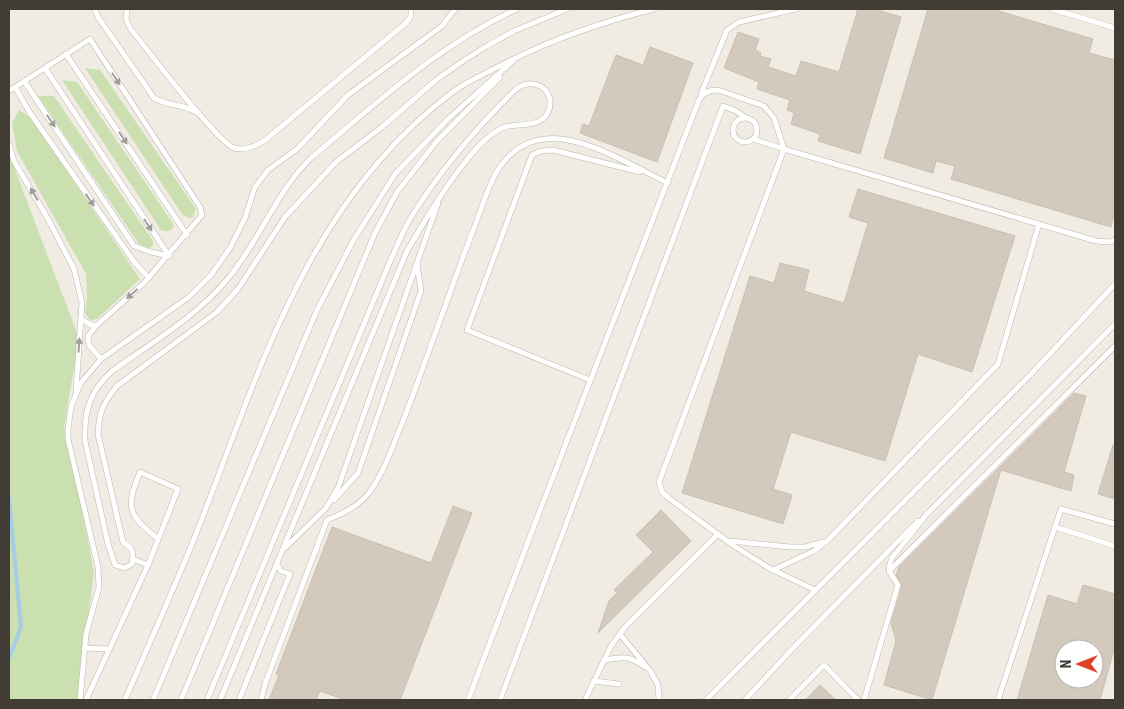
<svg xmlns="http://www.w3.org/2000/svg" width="1124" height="709" font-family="'Roboto Condensed',sans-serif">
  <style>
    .green { fill: #cbe0b0 }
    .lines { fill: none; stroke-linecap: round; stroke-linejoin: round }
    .stream { stroke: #a5cde7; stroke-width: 4 }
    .building { fill: #d3cabd; stroke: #cabfae; fill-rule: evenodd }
    .lane-casing { stroke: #bdb6aa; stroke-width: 6 }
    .lane { stroke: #fff; stroke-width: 5 }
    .oneway { fill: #a09e9a }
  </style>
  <rect width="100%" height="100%" fill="#f0ece4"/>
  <g class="green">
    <polygon points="85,68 100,70 196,209 193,217 189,218 182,214"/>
    <path d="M62,80L77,82L172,222L174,226C171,232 167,232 161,230Z"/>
    <polygon points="38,96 54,96 153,241 153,246 149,248 139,244"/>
    <polygon points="19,110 31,118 140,279 97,319 90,320 85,313 87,298 86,274 17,151 12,123"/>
    <polygon points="9,154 79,338 64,427 83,514 94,573 77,700 9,700"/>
  </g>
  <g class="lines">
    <polyline class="stream" points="9,498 21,627 9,658"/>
  </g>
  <g class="building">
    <polygon points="858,9 874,9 901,17 860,154 818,141 820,134 791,124 794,113 787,110 790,100 757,89 759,82 724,68 738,32 759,39 755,50 761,53 760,56 771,59 768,67 796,76 801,61 839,72"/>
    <polygon points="928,9 992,9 1093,39 1089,53 1115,60 1115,210 1111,227 951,179 955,166 936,161 933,173 884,158"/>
    <polygon points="650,47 693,63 657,162 580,133 583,124 589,126 616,55 643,65"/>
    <polygon points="858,189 1015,236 972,372 918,354 885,461 791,432 773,489 792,495 783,524 682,493 750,276 774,283 780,263 809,270 804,291 844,303 868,223 849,217"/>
    <polygon points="1074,393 1086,396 1064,472 1074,475 1071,491 1001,470 932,700 884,685 896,641 891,623 902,586 896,575 899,567"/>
    <polygon points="1113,445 1115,445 1115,499 1098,494"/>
    <polygon points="453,506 472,513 400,700 345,700 320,691 316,700 269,700 279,675 276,674 332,527 431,563"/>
    <polygon points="661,510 691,541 598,633 609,601 617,593 614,590 653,552 636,535"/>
    <path d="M1083,585L1115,594V646L1100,700H1017L1048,595L1077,604ZM1064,649H1094V679H1064Z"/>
    <polygon points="820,685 836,700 805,700"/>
  </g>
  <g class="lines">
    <defs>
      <g id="lane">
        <path d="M95,9L98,17L154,98C167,106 183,104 196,112"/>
        <path d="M127,9L126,19L130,28C146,48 217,142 234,148C245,151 255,146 264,141L406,23L411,16V9"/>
        <path d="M517,9C440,44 377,103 312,157C277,190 261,238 230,276C199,315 153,342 112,371C89,392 84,411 85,441L108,544L115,565L124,568L132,564C134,553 133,548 123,542L98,434C99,412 103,403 117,386L217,312L238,289L285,217L336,162L382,127L436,80L463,61L487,46L514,31L567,9"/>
        <polyline points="1052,9 1115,28"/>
        <polyline points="66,54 187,235"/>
        <polyline points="45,68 169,256"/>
        <polyline points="24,81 134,246 151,252 169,256"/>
        <polyline points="15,87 30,113 135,263 149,278"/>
        <polyline points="9,91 90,39 200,207 202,215 144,283 97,325 88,336 89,345 101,359"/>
        <polyline points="701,94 727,30 739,22 796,9"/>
        <circle cx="745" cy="130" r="12"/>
        <polyline points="753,139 784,149 659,482 662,492 670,499 734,546 769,568 815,590"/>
        <polyline points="9,144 14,161 48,219 74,269 82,303 76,390"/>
        <polyline points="81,319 91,325 97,325"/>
        <polyline points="590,380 467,330 532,155 541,151 553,150 640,172"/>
        <polyline points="334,500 358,473 421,291 417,264"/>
        <polyline points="1055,527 1061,509 1115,524"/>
        <polyline points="730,541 790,547 805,547 823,542"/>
        <polyline points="286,547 326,508 338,488 438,203"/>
        <path d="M148,565L178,489L140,472C125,509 128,514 158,539"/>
        <polyline points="773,570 814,551 828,540 998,364 1039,224"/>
        <polyline points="889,571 1115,346"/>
        <polyline points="620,634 651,672 658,685 659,700"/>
        <polyline points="84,648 109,649"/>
        <path d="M604,660C623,657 629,655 645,667"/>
        <polyline points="594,681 619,684"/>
        <polyline points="80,700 86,634 99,587 98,567 68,439 68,429 71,407 80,384 101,359 189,297 211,275 230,248 245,218 255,187 268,170 297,149 348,95 442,26 455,9"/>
        <polyline points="86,700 148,565 133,559"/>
        <path d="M125,700C148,646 172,593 194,539C259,375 305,202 454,91C465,83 478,77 490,71C542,43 597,23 654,9"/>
        <polyline points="153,700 317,310 353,241 395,174 448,119 513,61"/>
        <polyline points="181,700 375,233 397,192 437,141 500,77"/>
        <path d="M207,700L391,259C398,244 404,228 413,214C441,170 476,128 514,91C535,72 559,94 547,114C538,128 518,123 505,127C498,129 491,135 486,139C475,148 467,160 458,171C439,197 423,223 407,251L220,700"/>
        <polyline points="239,700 290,574 281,571 277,565"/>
        <path d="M261,700L265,684L327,520C342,514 357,507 368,494C385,472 394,442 405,416C429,353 450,290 474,228C481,211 489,182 499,168C510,152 525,141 545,139C582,134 634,167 668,183"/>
        <path d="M468,700L539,513L699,100C704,92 709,90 718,90L764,106L774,118L784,149L1096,241L1110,242L1115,240"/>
        <polyline points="500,700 723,106 736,111 746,118"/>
        <polyline points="585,700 611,646 625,627 718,534"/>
        <polyline points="706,700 1032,373 1115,284"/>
        <polyline points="745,700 793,648 918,521"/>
        <polyline points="789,700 824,665 858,700"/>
        <path d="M864,700L898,585C891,574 886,571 892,558L926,515L1115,324"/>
        <polyline points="998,700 1055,527 1115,546"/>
      </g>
    </defs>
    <use href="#lane" class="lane-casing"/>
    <use href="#lane" class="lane"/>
  </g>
  <defs><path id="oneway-solid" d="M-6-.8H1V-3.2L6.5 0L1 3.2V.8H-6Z" transform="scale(1.25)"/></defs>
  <g class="oneway">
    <use href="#oneway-solid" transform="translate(116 79) rotate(57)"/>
    <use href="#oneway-solid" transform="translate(51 121) rotate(56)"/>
    <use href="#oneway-solid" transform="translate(123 138) rotate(56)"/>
    <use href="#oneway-solid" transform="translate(34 194) rotate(-120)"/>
    <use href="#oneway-solid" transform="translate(90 200) rotate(55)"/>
    <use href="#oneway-solid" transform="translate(148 225) rotate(57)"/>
    <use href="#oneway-solid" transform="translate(132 294) rotate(139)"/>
    <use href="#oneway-solid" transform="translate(79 345) rotate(-86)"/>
  </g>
  <rect width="1124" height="709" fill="none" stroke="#413c34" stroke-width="20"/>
  <g transform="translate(1079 664) rotate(270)"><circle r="24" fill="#ffffff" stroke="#b3b1ae"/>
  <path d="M0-4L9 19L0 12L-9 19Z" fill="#e24228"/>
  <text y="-8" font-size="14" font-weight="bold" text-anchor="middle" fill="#413c34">N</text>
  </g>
</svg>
